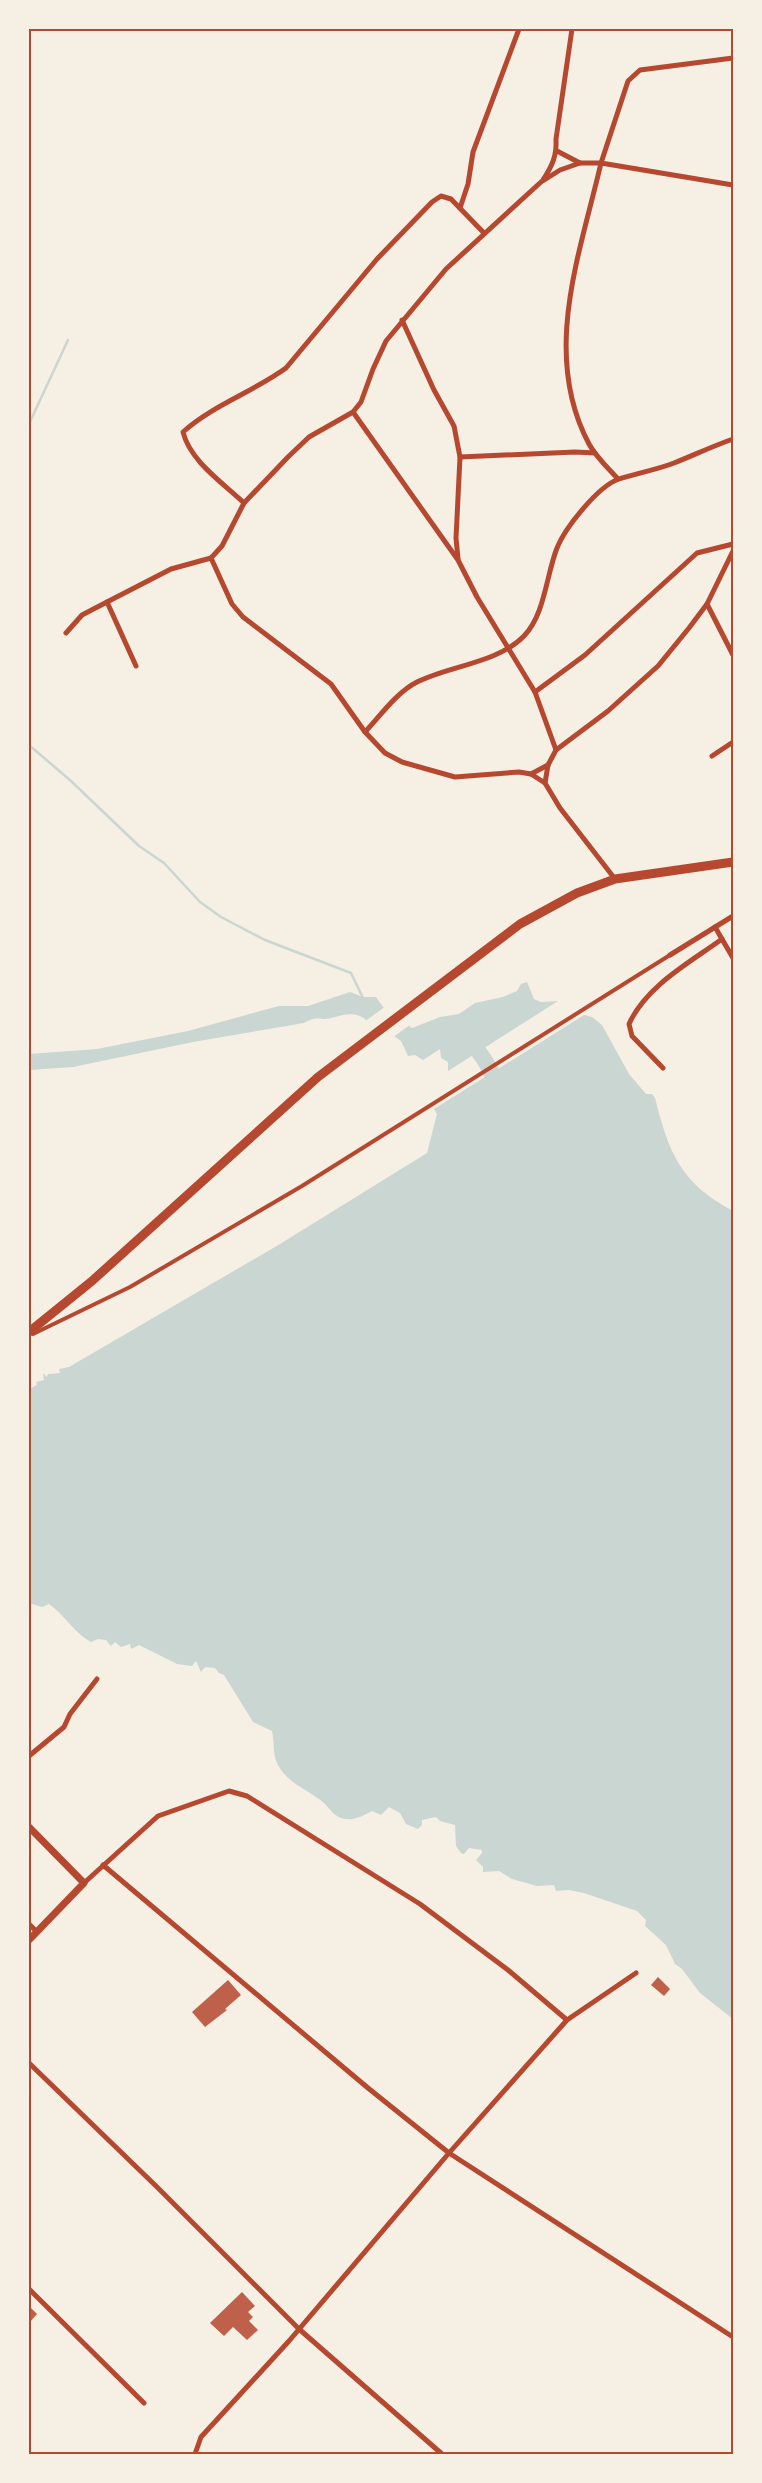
<svg xmlns="http://www.w3.org/2000/svg" width="762" height="2483" font-family="Manrope,sans-serif">
  <style>
    .water { fill: #c9d6d2 }
    .pier { fill: #f6efe4 }
    .lines { fill: none; stroke-linecap: round; stroke-linejoin: round }
    .stream { stroke: #c9d6d2; stroke-width: 2.5 }
    .river { stroke: #c9d6d2; stroke-width: 16 }
    .building { fill: #bf614a }
    .pedestrian { stroke: #b5482f; stroke-width: 4 }
    .minor { stroke: #b5482f; stroke-width: 5 }
    .tertiary { stroke: #b5482f; stroke-width: 7 }
    .primary { stroke: #b5482f; stroke-width: 9 }
    .neatline { fill: none; stroke: #b5482f; stroke-width: 2 }
  </style>
  <rect width="100%" height="100%" fill="#f6efe4"/>
  <g class="water">
    <path d="M527,982L534,999L541,1002L558,1001L448,1071V1062L441,1058L440,1049L423,1060L415,1055L408,1056L401,1041L372,1020L368,1022C357,1010 344,1015 331,1018C318,1021 318,1015 304,1023L193,1042L73,1067L29,1070V1054L97,1049L188,1031L279,1006H308L350,992L363,997H376L383,1007L412,1028L440,1017L459,1014L475,1003L503,997L517,991L521,984Z"/>
    <path d="M584,1015L592,1017L602,1025L629,1074L646,1094H652L655,1098C669,1154 681,1183 733,1211V2019L700,1993L682,1969L675,1964L666,1945L645,1926L646,1920L637,1911L584,1893L569,1890L556,1891L554,1885L537,1886L512,1879L499,1871L483,1872V1867L476,1860L482,1853V1850L469,1848L464,1854L461,1853L456,1846L455,1825L440,1821L436,1817L422,1820V1825L418,1829L406,1824L400,1813L389,1807L381,1815L372,1811C364,1815 356,1820 347,1819C337,1819 331,1811 325,1804C310,1790 289,1785 278,1765C272,1754 275,1743 272,1731L253,1722L224,1675L219,1673L215,1668L205,1667L201,1672L196,1661L192,1666L177,1664L139,1645L131,1649L130,1644L121,1647L115,1642L111,1646L106,1640L98,1639L91,1642C74,1633 65,1615 49,1604L42,1607L29,1603V1389L37,1385L36,1382L44,1380L43,1373L47,1377L48,1374L60,1373L59,1369L69,1367L280,1244L427,1153L437,1114L434,1109Z"/>
  </g>
  <polygon class="pier" points="386,1006 411,1024 392,1038 371,1023 367,1024 364,1022"/>
  <g class="lines">
    <g class="stream">
      <polyline points="29,424 68,340"/>
      <polyline points="29,745 71,781 139,846 164,863 200,902 221,917 265,940 351,973 364,1000"/>
    </g>
    <path class="river" d="M463,1036C481,1049 492,1071 500,1092"/>
  </g>
  <g class="building">
    <polygon points="658,1977 670,1989 664,1996 651,1985"/>
    <polygon points="228,1980 241,1995 225,2009 227,2010 205,2027 192,2012"/>
    <polygon points="242,2292 255,2306 248,2312 253,2317 249,2321 258,2330 247,2340 233,2327 224,2336 210,2323"/>
    <polygon points="29,2306 37,2314 29,2323"/>
  </g>
  <g class="lines">
    <polyline class="pedestrian" points="33,1334 130,1287 302,1186 670,955"/>
    <g class="minor">
      <polyline points="557,151 580,163"/>
      <path d="M543,180C552,166 557,156 556,139L572,29"/>
      <polyline points="460,208 468,184 473,152 519,29"/>
      <polyline points="402,320 434,390 454,426 460,457 456,538 458,559"/>
      <polyline points="353,412 458,560 477,597 535,692 556,750"/>
      <polyline points="460,457 575,452 595,453"/>
      <path d="M618,479C608,468 596,457 589,444C541,354 580,254 601,163L733,185"/>
      <path d="M244,503C223,483 190,461 183,432C213,405 253,392 286,368L377,259L432,202L441,196L451,199L484,233"/>
      <polyline points="211,558 232,604 243,617 331,684 365,732 385,753 402,762 455,777 519,772 531,774 545,783 560,808 615,879"/>
      <polyline points="107,602 136,666"/>
      <polyline points="707,604 733,655"/>
      <polyline points="66,633 82,615 107,602 171,569 211,558 222,546 244,503 288,457 309,437 353,412 361,402 373,369 386,341 446,269 541,182 560,170 580,163 601,163 628,81 640,70 733,58"/>
      <polyline points="535,692 585,655 697,553 733,544"/>
      <path d="M365,732C380,716 397,692 417,682C448,666 498,663 524,636C545,614 546,576 557,548C565,528 598,486 619,479C637,473 656,470 674,463C694,455 713,446 733,439"/>
      <polyline points="712,756 733,742"/>
      <polyline points="531,774 548,765"/>
      <polyline points="545,783 548,765 556,750 608,711 658,666 689,628 707,604 733,551"/>
      <polyline points="715,927 733,958"/>
      <polyline points="670,955 733,916"/>
      <path d="M663,1068L632,1036L629,1024C646,986 689,963 722,939"/>
      <polyline points="29,1756 64,1727 70,1714 97,1679"/>
      <polyline points="103,1865 368,2088 449,2153 733,2337"/>
      <polyline points="84,1883 158,1816 229,1791 247,1796 420,1904 508,1970 567,2020"/>
      <polyline points="29,1924 37,1932"/>
      <polyline points="29,2063 157,2187 299,2329 442,2454"/>
      <polyline points="29,2289 144,2403"/>
      <polyline points="195,2454 201,2437 289,2341 449,2153 567,2020 636,1973"/>
    </g>
    <polyline class="tertiary" points="29,1827 84,1883 29,1940"/>
    <polyline class="primary" points="29,1332 92,1281 318,1077 520,924 577,893 615,879 733,862"/>
  </g>
  <rect width="762" height="2483" fill="none" stroke="#f6efe4" stroke-width="60"/>
  <rect x="30" y="30" width="702" height="2423" class="neatline"/>
</svg>
